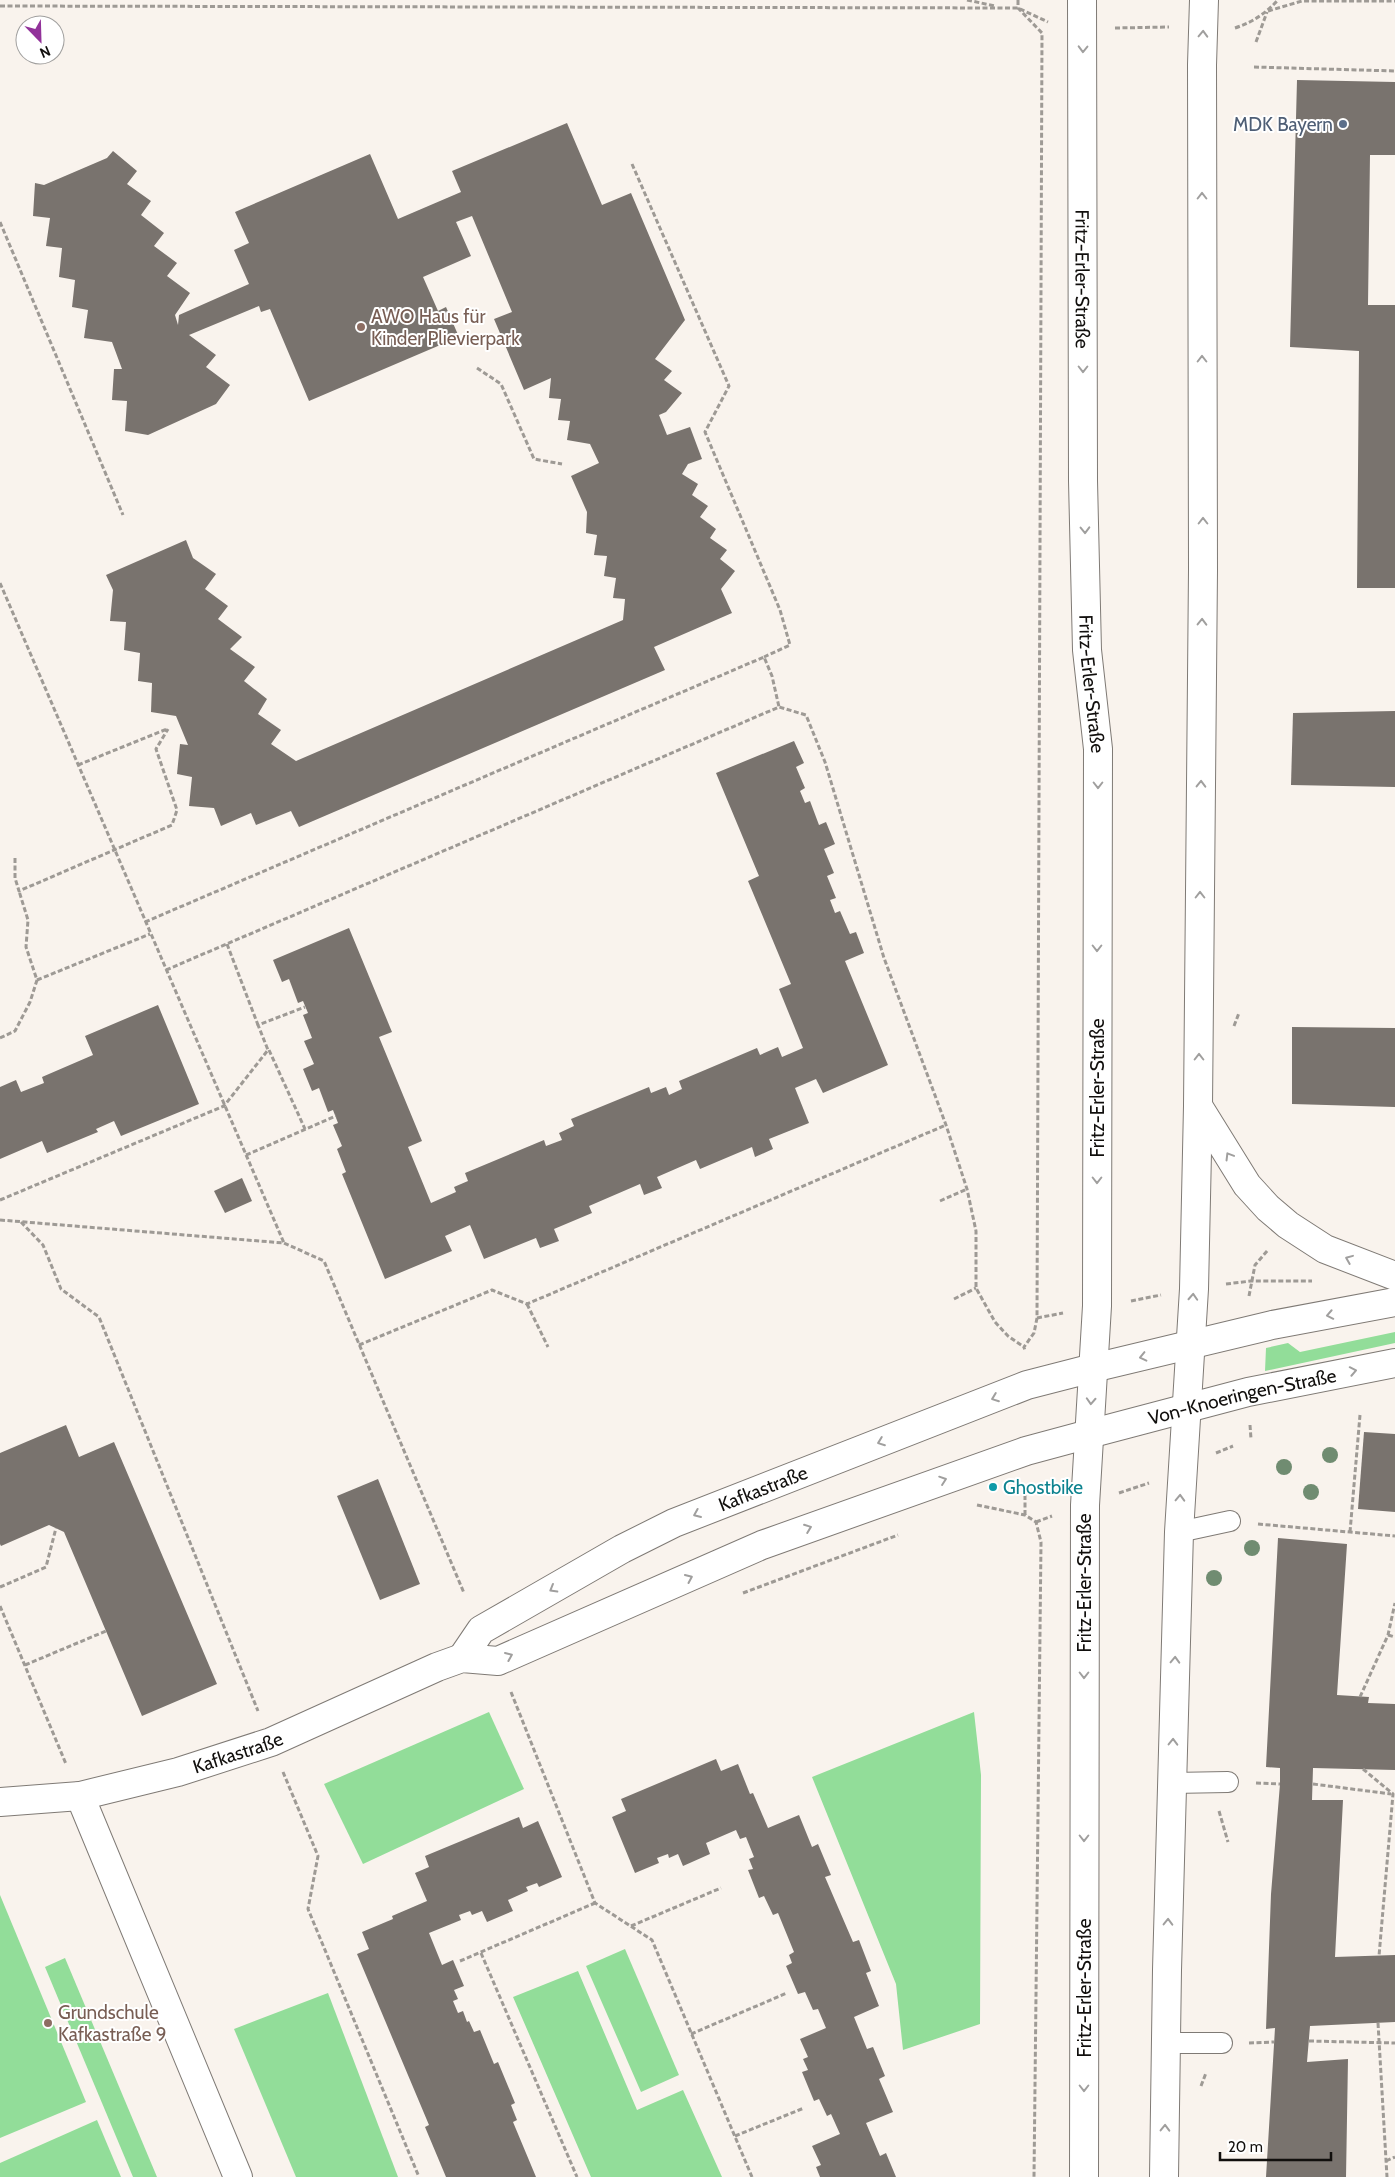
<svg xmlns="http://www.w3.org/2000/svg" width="1395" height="2177" font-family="Cabin,sans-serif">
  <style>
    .green { fill: #92dd99 }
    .building { fill: #79736e }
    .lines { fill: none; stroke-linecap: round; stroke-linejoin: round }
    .lane-casing { stroke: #7f7a75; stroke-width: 22 }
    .street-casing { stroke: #7f7a75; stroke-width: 30 }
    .secondary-casing { stroke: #7f7a75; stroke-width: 30 }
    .path { stroke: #9e9a95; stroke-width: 3; stroke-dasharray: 5 2.5; stroke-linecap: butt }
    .lane { stroke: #fff; stroke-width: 20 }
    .street { stroke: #fff; stroke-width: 28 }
    .secondary { stroke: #fff; stroke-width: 28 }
    .tree { fill: #708c71 }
    .oneway { stroke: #a09f9e }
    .service-dot { fill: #5c6f8a; stroke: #fff; stroke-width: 2 }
    .education-dot { fill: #8d6e63; stroke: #fff; stroke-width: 2 }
    .culture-dot { fill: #0f9aa8; stroke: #fff; stroke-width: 2 }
    .labels { text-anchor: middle; stroke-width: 4; stroke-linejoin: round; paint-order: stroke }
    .service-label { font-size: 19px; fill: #4e5e75; stroke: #fff; text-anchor: end }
    .street-label { font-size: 19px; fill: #110f0d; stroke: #fff }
    .education-label { font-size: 19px; fill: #785e54; stroke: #fff; text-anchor: start }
    .culture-label { font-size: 19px; fill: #0d838f; stroke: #fff; text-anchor: start }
  </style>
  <rect width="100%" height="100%" fill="#f9f3ed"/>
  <g class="green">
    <polygon points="1395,1332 1395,1343 1265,1371 1266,1348 1288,1343 1300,1352"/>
    <polygon points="489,1712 524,1789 363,1864 324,1784"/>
    <polygon points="974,1712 981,1775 980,2024 903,2050 896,1984 812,1777"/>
    <polygon points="0,1895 86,2102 0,2138"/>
    <polygon points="625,1949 679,2075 641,2092 586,1966"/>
    <polygon points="65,1958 157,2177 133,2177 45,1967"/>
    <polygon points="578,1971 637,2110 683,2090 722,2177 591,2177 513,1997"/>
    <polygon points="328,1993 398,2177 296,2177 234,2029"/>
    <polygon points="97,2120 121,2177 0,2177 0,2163"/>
  </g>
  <g class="building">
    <polygon points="1297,80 1395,82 1395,155 1370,155 1368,305 1395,305 1395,588 1357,588 1359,351 1290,347"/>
    <polygon points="567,123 602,205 631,193 685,320 655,359 672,371 664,380 682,393 666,412 659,415 667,435 690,427 702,459 688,464 682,474 698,484 692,495 708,506 700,517 716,529 710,538 727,550 720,559 735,571 721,589 732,613 654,647 665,670 299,827 291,811 256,825 251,813 221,826 214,808 189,806 192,777 177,774 180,744 188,745 176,716 151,712 152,683 138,681 140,653 124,650 126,622 110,621 113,590 106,575 186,540 193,558 216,574 205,589 228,606 218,619 242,637 230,649 255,667 244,681 267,699 258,714 281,730 271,744 296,761 623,620 625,599 613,598 616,578 604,576 607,556 594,555 597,535 586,533 587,512 571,476 599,463 590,444 567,440 570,421 558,420 561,399 549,398 551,378 524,390 494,319 512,312 472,216 456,222 471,256 423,277 438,311 446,307 459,337 309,401 270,309 261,312 259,306 189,335 216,355 206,367 230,385 216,404 148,435 125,431 127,401 112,400 114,369 122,369 112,342 84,338 88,310 72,307 75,280 59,277 62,248 46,246 50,218 33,216 35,183 44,185 107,158 113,151 137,171 127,184 151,201 141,215 164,233 154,246 177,263 167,276 190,293 175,315 178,325 179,315 249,284 234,250 249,243 235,212 370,154 398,219 461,192 452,171"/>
    <polygon points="1395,711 1395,787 1291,785 1293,713"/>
    <polygon points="794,741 804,763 796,767 805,788 800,791 805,803 810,801 819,825 826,822 835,844 824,849 834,873 827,876 836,898 830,900 835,913 840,911 850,934 856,932 864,953 845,961 888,1065 823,1093 816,1079 795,1088 809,1123 769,1139 773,1149 755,1157 752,1147 700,1169 696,1160 657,1177 662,1188 644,1195 640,1184 589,1206 592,1213 554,1229 559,1241 540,1248 536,1238 484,1259 470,1225 445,1236 452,1251 385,1279 342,1174 346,1172 337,1149 342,1146 333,1125 338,1123 333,1110 328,1112 319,1088 312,1091 303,1069 314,1064 304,1041 312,1038 303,1015 308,1013 303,1001 298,1003 289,979 282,982 273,960 349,928 392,1032 379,1037 422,1141 408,1147 431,1203 456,1192 454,1187 468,1181 465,1173 544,1140 546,1146 562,1140 559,1133 574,1126 571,1119 649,1087 651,1093 666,1087 669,1095 682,1089 679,1081 757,1048 760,1055 778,1047 782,1057 803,1048 779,989 791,984 748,881 759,876 716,773"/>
    <polygon points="158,1005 199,1104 121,1136 114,1121 96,1129 98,1132 47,1153 42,1141 0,1159 0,1087 16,1080 21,1092 44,1083 42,1077 93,1055 85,1036"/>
    <polygon points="1292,1027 1395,1028 1395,1107 1292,1104"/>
    <polygon points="242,1178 252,1201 225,1213 214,1191"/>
    <polygon points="66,1425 79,1457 114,1442 217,1684 142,1716 64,1532 49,1525 1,1546 0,1544 0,1453"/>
    <polygon points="1364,1432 1395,1434 1395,1512 1358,1509"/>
    <polygon points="378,1479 420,1584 380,1600 337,1496"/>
    <polygon points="1278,1538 1347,1544 1337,1695 1369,1697 1368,1703 1395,1704 1395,1770 1313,1768 1312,1800 1343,1800 1335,1957 1395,1955 1395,2022 1310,2026 1307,2062 1348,2059 1346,2177 1266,2177 1275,2028 1266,2029 1271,1894 1280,1784 1280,1768 1266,1767"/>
    <polygon points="716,1759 721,1771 738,1764 750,1794 753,1793 768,1828 799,1815 812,1847 818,1844 831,1875 825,1877 853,1942 859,1940 871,1971 866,1973 879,2006 854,2017 867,2049 873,2047 885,2076 879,2079 893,2112 866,2123 880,2156 886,2153 896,2177 820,2177 816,2167 821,2165 812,2146 840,2134 831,2114 827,2116 819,2099 814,2101 802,2072 808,2070 803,2059 808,2057 800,2039 826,2028 818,2009 813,2010 805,1992 798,1994 786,1966 792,1963 789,1955 794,1952 778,1913 773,1915 764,1896 759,1898 748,1870 753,1869 749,1859 754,1857 746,1837 740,1839 736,1830 706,1843 710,1854 683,1866 678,1854 669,1858 668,1854 657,1858 659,1863 635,1873 612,1817 626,1811 621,1799"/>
    <polygon points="519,1817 523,1828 538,1821 562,1877 539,1887 537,1883 526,1887 528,1891 508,1900 513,1911 487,1922 482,1911 472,1915 470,1911 459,1915 461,1920 429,1933 442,1965 453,1960 464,1986 454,1990 458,1999 453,2001 458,2013 463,2011 467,2022 469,2021 474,2032 480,2030 494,2064 498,2062 515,2103 511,2105 517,2120 513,2122 536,2177 446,2177 425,2127 429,2125 357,1954 369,1949 362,1932 393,1919 392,1916 427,1901 415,1873 429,1867 425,1856"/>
  </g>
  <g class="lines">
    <defs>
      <g id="lane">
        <polyline points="1179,1532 1230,1521"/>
        <polyline points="1172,1783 1228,1782"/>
        <polyline points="1166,2043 1222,2043"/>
      </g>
      <g id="street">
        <path id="s1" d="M462,1658L481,1630L622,1549L674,1523L1027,1385L1093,1368"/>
        <polyline points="80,1796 238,2177"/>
        <path id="s2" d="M0,1802L80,1796L178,1772L271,1742L437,1667L462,1658L498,1661L762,1545L1026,1451L1089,1434"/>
      </g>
      <g id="secondary">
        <path id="s3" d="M1082,0L1083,481L1087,650L1098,749L1097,1306L1085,1505L1084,2177"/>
        <polyline points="1198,1106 1247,1185 1268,1208 1288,1225 1325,1249 1395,1276"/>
        <polyline points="1093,1368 1272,1325 1395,1302"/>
        <path id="s4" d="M1089,1434L1248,1392L1395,1363"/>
        <polyline points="1164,2177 1167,1970 1179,1532 1194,1289 1198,1106 1203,570 1202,65 1204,0"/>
      </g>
    </defs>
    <use href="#lane" class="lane-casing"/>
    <use href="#street" class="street-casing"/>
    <use href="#secondary" class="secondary-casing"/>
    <g class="path">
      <polyline points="967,0 995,6"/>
      <polyline points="1018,0 1018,8 1042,33 1037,1318 1034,1333 1024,1347 1025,1351"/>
      <polyline points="0,6 1018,8 1048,22"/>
      <polyline points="1268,11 1302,1 1395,1"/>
      <polyline points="1115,28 1169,27"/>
      <path d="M1235,28C1253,22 1266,13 1278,0"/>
      <polyline points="1256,42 1267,12"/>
      <polyline points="1254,67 1395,71"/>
      <polyline points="632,164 729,386 705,432 780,610 790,645 764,657"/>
      <polyline points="0,222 123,515"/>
      <polyline points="477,368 501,384 534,459 562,464"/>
      <polyline points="0,583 284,1243"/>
      <polyline points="78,765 167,729"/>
      <polyline points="15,858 15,878 19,891 172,825 177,810 156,749 168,729"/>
      <polyline points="145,922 764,657 772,676 779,707"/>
      <polyline points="227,944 258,1025"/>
      <polyline points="166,970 779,707 806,715 825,762 884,958 946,1125 967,1189 976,1231 976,1288 995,1322 1008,1336 1024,1347"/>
      <polyline points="37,980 150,934"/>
      <polyline points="1234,1026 1239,1013"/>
      <polyline points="0,1038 15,1031 30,1002 37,980 26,947 28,920 19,891"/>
      <polyline points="269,1050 305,1129"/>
      <polyline points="246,1155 336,1116"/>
      <polyline points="0,1200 224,1106 268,1050 258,1025 305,1007"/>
      <polyline points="940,1201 967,1189"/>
      <polyline points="0,1220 284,1243 324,1261 464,1593"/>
      <polyline points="21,1222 43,1245 61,1289 99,1317 258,1711"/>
      <polyline points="1226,1284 1251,1281 1312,1281"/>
      <polyline points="1249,1296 1255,1265 1268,1250"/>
      <polyline points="954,1299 976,1288"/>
      <polyline points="1131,1301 1161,1295"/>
      <polyline points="527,1304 548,1347"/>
      <polyline points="1037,1318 1063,1313"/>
      <polyline points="359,1345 492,1290 527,1304 946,1125"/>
      <polyline points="1250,1425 1251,1439"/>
      <polyline points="1216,1453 1233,1446"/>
      <polyline points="1119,1493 1149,1483"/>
      <polyline points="977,1505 1025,1515 1036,1522 1041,1542 1034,2177"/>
      <polyline points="1025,1515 1025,1487"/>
      <polyline points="1036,1522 1052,1516"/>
      <polyline points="1258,1524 1395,1536"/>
      <polyline points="1350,1532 1360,1415"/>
      <polyline points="0,1587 46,1567 56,1528"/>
      <polyline points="743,1593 898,1535"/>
      <polyline points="0,1606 66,1764"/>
      <polyline points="1388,1635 1395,1637"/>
      <polyline points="25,1665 106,1631"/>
      <polyline points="511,1692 595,1903 652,1940 752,2177"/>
      <polyline points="1360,1697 1388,1635 1395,1603"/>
      <polyline points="1363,1769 1393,1794 1379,1956"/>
      <polyline points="283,1772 318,1856 308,1909 419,2177"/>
      <polyline points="1256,1783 1280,1784"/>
      <polyline points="1313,1784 1391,1794"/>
      <polyline points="1219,1811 1228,1842"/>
      <polyline points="631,1926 721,1888"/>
      <polyline points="481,1953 577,2177"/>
      <polyline points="460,1961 595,1903"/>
      <polyline points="1378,2023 1387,2177"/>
      <polyline points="691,2034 787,1993"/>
      <polyline points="1309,2041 1395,2043"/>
      <polyline points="1249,2043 1274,2042"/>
      <polyline points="1201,2086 1206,2073"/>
      <polyline points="735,2136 804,2108"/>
      <polyline points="1386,2161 1395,2157"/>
    </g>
    <use href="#lane" class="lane"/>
    <use href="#street" class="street"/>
    <use href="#secondary" class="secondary"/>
  </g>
  <g class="tree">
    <circle cx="1330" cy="1455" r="8"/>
    <circle cx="1284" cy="1467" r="8"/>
    <circle cx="1311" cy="1492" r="8"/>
    <circle cx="1252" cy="1548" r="8"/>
    <circle cx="1214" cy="1578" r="8"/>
  </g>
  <defs><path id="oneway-chevron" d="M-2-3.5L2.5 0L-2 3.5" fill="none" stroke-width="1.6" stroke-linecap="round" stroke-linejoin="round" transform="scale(1.25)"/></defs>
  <g class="oneway">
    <use href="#oneway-chevron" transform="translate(1203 34) rotate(-88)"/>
    <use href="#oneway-chevron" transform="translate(1083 49) rotate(91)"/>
    <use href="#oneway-chevron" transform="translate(1202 196) rotate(-90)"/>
    <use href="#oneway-chevron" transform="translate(1202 359) rotate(-90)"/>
    <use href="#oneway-chevron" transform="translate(1083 369) rotate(90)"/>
    <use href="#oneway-chevron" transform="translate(1203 521) rotate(-90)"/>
    <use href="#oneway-chevron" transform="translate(1085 530) rotate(89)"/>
    <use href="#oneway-chevron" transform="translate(1202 622) rotate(-89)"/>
    <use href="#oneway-chevron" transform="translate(1201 784) rotate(-89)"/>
    <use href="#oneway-chevron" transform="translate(1098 785) rotate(90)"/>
    <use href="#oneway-chevron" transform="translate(1200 895) rotate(-90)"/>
    <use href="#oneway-chevron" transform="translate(1097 948) rotate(90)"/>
    <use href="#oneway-chevron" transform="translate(1199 1057) rotate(-90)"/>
    <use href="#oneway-chevron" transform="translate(1229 1156) rotate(-121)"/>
    <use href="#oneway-chevron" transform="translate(1097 1180) rotate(90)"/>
    <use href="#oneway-chevron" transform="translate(1349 1259) rotate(-158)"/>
    <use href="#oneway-chevron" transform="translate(1193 1297) rotate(-87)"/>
    <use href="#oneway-chevron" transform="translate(1330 1315) rotate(169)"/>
    <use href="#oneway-chevron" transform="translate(1143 1357) rotate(167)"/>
    <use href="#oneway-chevron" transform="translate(1353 1371) rotate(-11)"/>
    <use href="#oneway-chevron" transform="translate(995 1398) rotate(159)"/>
    <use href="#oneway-chevron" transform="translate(1091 1401) rotate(93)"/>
    <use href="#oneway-chevron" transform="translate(881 1442) rotate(159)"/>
    <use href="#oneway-chevron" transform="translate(943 1480) rotate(-19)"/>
    <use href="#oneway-chevron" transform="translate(1180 1498) rotate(-88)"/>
    <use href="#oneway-chevron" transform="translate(697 1514) rotate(157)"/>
    <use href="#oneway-chevron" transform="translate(808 1528) rotate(-21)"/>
    <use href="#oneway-chevron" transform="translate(689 1578) rotate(-24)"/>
    <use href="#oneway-chevron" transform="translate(553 1589) rotate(150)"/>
    <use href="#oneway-chevron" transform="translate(509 1656) rotate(-23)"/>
    <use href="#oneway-chevron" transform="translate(1175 1660) rotate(-88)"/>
    <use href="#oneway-chevron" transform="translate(1084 1675) rotate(90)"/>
    <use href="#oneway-chevron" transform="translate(1173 1742) rotate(-89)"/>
    <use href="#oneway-chevron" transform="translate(1084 1838) rotate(90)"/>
    <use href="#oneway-chevron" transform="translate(1168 1922) rotate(-89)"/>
    <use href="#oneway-chevron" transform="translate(1084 2088) rotate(90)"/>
    <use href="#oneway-chevron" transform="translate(1165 2128) rotate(-89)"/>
  </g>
  <circle class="service-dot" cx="1343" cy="124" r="5"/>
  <g class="education-dot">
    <circle cx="361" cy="327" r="5"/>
    <circle cx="48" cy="2023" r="5"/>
  </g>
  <circle class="culture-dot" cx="993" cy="1487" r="5"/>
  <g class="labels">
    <g class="service-label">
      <text x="1333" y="131">MDK Bayern</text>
    </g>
    <g class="street-label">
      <text dy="7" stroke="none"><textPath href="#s3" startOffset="279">Fritz-Erler-Straße</textPath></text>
      <text dy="7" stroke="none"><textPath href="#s3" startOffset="684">Fritz-Erler-Straße</textPath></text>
      <text transform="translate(1097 1088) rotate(-90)" y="7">Fritz-Erler-Straße</text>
      <text dy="7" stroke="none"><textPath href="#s4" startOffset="158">Von-Knoeringen-Straße</textPath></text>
      <text dy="7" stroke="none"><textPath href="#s1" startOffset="350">Kafkastraße</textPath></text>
      <text transform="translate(1084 1583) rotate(-90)" y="7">Fritz-Erler-Straße</text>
      <text dy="7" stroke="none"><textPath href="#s2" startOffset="244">Kafkastraße</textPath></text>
      <text transform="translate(1084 1988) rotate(-90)" y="7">Fritz-Erler-Straße</text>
    </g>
    <g class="education-label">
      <text x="371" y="323">AWO Haus für<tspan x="371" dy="22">Kinder Plievierpark</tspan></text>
      <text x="58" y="2019">Grundschule<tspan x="58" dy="22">Kafkastraße 9</tspan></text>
    </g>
    <g class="culture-label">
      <text x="1003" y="1494">Ghostbike</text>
    </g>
  </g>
  <g transform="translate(40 40) rotate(157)"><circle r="24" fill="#ffffff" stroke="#a09f9e"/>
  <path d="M0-4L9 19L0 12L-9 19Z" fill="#92329a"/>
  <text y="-8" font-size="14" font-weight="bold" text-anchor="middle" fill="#110f0d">N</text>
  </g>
  <path d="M1220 2152v8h111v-8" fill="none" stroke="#110f0d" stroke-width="2.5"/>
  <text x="1228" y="2152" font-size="15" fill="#110f0d" stroke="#ffffff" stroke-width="4" paint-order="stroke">20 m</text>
</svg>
